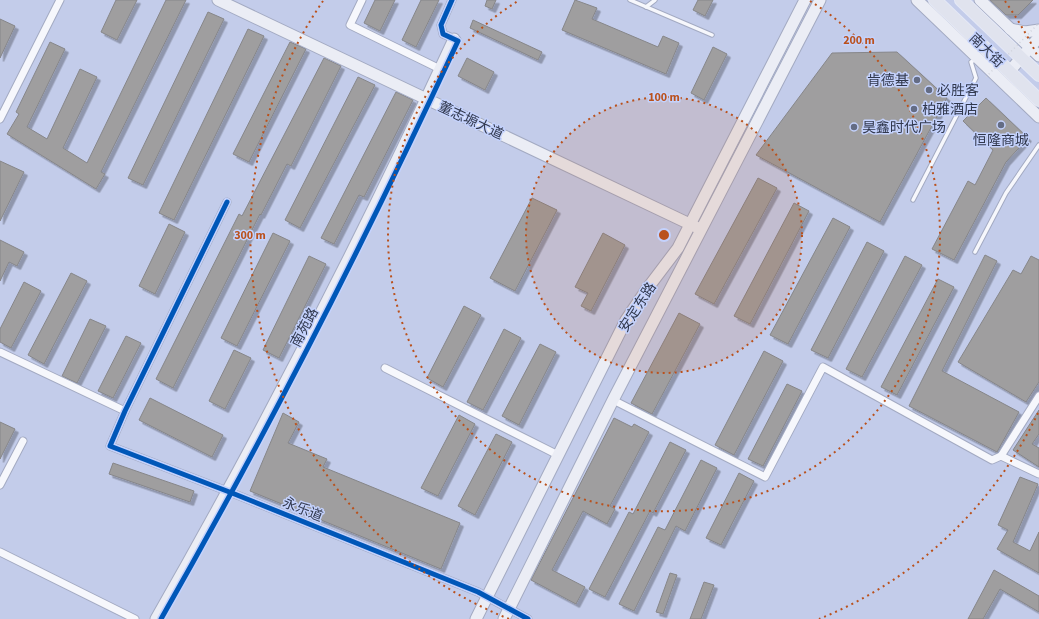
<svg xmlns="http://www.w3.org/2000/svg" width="1039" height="619" font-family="'Source Sans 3','Noto Sans SC',sans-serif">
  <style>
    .building { fill: #9f9e9f; stroke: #868689; filter: url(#shadow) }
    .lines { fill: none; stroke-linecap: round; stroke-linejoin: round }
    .lane-casing { stroke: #a3aac2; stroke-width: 5.5 }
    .street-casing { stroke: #a3aac2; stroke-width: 9 }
    .secondary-casing { stroke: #a3aac2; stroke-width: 13 }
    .primary-casing { stroke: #e4e8f6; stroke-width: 14 }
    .lane { stroke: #f6f7fc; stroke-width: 3.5 }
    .street { stroke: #f6f7fc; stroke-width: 7 }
    .secondary { stroke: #ebedf5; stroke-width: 11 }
    .primary { stroke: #e0e3ee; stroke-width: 12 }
    .path-bridge { stroke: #cfd2db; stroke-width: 1.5; stroke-dasharray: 1 3; stroke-linecap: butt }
    .cycleway-casing { stroke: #c4d2fd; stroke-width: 8 }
    .cycleway { stroke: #0057b8; stroke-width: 5 }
    .ring { fill: none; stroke: #ba511c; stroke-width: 2; stroke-dasharray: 2 4 }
    .poi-dot { fill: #646c84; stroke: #c4d2fd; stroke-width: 1.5 }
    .labels { text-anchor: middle; stroke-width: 3; stroke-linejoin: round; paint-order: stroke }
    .street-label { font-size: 14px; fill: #31384d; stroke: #c4d2fd }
    .poi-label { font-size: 14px; fill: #31384d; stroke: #c4d2fd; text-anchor: start }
    .centre { fill: #ba511c; stroke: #c4d2fd; stroke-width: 2 }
    .ring-label { font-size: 12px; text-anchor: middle; font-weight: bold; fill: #ba511c; stroke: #c4d2fd; stroke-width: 3; stroke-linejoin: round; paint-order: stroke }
  </style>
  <defs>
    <filter id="shadow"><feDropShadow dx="3.5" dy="3.5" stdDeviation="0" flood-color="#0004"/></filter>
  </defs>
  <rect width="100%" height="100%" fill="#c3ccea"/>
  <g class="building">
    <polygon points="116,0 137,0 117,40 101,32"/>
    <polygon points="166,0 186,0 101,172 105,174 96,189 7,134 19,114 16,112 50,42 65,49 27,127 47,139 80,69 97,77 63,148 87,163"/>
    <polygon points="375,0 395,0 380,31 364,23"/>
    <polygon points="421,0 439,0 416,47 402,40"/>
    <polygon points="487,0 496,0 492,9 485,6"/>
    <polygon points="575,0 597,8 592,19 658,47 663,36 679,43 666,74 562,30"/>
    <polygon points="698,0 713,0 705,16 693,10"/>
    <polygon points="990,0 1033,0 1018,15 1006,15"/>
    <polygon points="208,12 224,19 143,185 128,178"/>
    <polygon points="0,19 15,26 0,58"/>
    <polygon points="473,20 542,52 538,60 470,28"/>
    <polygon points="248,29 264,36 174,220 159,213"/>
    <polygon points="290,42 306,49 249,162 233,154"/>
    <polygon points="713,47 727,54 704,100 691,93"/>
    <polygon points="897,52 947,98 880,222 756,155 832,53"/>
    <polygon points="324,58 341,66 291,166 287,164 261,215 260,214 173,388 156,379 239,214 242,216"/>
    <polygon points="467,58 494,72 485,90 458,76"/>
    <polygon points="358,77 375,85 300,228 285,220"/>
    <polygon points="396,92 413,100 364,197 359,195 334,244 321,238"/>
    <polygon points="986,98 1028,138 1006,162 954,260 932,249 968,181 975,185 993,150 963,121"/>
    <polygon points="0,161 24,172 0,221"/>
    <polygon points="758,178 777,188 714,304 695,294"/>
    <polygon points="532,198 557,210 515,291 490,278"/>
    <polygon points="794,203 809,211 750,324 734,316"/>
    <polygon points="833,218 850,227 788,344 770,335"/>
    <polygon points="169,224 185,232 155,294 139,286"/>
    <polygon points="273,233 290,241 237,346 221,338"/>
    <polygon points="603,233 625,245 591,311 581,306 588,293 575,287"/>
    <polygon points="0,240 24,252 17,266 9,262 0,281"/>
    <polygon points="867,242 884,251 828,358 811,350"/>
    <polygon points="985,255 997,261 942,371 1019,412 997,452 909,406"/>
    <polygon points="309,256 326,264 279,358 263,350"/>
    <polygon points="905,256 922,265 862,377 846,369"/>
    <polygon points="1031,256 1039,260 1039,382 1026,402 958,362 1013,270 1021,274"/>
    <polygon points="71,273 87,281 44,364 28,355"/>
    <polygon points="938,279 954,287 897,395 881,387"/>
    <polygon points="24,282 41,291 11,348 0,342 0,329"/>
    <polygon points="464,306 481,315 443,387 427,378"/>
    <polygon points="679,313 700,324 652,414 631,403"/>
    <polygon points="90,319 106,326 77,383 62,376"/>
    <polygon points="504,329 521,338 483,410 467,402"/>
    <polygon points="126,336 141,343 113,398 98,391"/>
    <polygon points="540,344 556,352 519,425 502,416"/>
    <polygon points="234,350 251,358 225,409 209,401"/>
    <polygon points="764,351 783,361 734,455 715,445"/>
    <polygon points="787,384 802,391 763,466 748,459"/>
    <polygon points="150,398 223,435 212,457 139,420"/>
    <polygon points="1039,410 1039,434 1032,444 1039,448 1039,467 1013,450"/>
    <polygon points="283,413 299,422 288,443 327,459 323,467 460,523 441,569 250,491"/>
    <polygon points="459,415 475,424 438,496 421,488"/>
    <polygon points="614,418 632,427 634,424 649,432 610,506 615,509 607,524 583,511 552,570 585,587 576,604 531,580"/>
    <polygon points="0,422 15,429 0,459"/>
    <polygon points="496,434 512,442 475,515 458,506"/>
    <polygon points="670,442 686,450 653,513 650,511 605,597 589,589 629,512 633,514"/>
    <polygon points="701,460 717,468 685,531 676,526 634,611 619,604 658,527 665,530"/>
    <polygon points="113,463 194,491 190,502 109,474"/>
    <polygon points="739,473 754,481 721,545 706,538"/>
    <polygon points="1020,477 1038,484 1013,542 1030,551 1039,532 1039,573 997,549 1008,530 998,525"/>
    <polygon points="994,570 1039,596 1039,612 1000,589 983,619 968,619"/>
    <polygon points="670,573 677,575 663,614 656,612"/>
    <polygon points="704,582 714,585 701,619 690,619"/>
  </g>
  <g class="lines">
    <defs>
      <g id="lane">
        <polyline points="630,0 712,35"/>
        <polyline points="646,7 655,0"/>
        <polyline points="913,200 976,78 971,62 976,59"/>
        <polyline points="975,252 1006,193 1039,145"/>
      </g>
      <g id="street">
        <polyline points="362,0 350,25 442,70"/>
        <polyline points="452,0 441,25 443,34 457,40"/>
        <polyline points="0,119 60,0"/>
        <polyline points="227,202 125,411 110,446 232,493 478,592 528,619"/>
        <polyline points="0,352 125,411"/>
        <polyline points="385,368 558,455"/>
        <polyline points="613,400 765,477 823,367 992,460 1001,456 1039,396"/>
        <polyline points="1001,456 1039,474"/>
        <polyline points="0,485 23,441"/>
        <polyline points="0,552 135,619"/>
      </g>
      <g id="secondary">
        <polyline points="218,0 696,227"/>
        <polyline points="917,0 1039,117"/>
        <polyline points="980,0 1039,56"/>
        <polyline points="1010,29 1025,32 1039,30"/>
        <polyline points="1009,72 1039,37"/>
        <path d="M156,619C264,430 363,236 454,39"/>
        <polyline points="476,619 626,320 647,289 678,248 805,0"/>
        <polyline points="504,619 613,400 820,0"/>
      </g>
      <g id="primary">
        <polyline points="935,0 1039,100"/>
        <polyline points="961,0 1039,75"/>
      </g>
    </defs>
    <use href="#lane" class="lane-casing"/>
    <use href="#street" class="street-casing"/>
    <use href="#secondary" class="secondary-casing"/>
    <use href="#primary" class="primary-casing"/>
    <use href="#lane" class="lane"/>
    <use href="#street" class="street"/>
    <use href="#secondary" class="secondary"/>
    <use href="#primary" class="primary"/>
    <polyline class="path-bridge" points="986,77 1039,23"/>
    <defs>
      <g id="cycleway">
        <polyline points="227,202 125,411 110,446 232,493 478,592 528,619"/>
        <path d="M161,619C268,431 367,237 458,41L443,34L441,25L452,0"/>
      </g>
    </defs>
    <use href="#cycleway" class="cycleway-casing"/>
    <use href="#cycleway" class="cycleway"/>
  </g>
  <circle cx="664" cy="235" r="138" fill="#ba511c" fill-opacity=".12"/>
  <g class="ring">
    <circle cx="664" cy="235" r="138"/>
    <path d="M810 1A276 276 0 1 1 518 1"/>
    <path d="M1038 413A414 414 0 0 1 819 619M509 619A414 414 0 0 1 323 1M1005 1A414 414 0 0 1 1038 57"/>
  </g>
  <g class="poi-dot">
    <circle cx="917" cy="80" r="4"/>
    <circle cx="929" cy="90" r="4"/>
    <circle cx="914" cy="109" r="4"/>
    <circle cx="1001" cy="125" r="4"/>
    <circle cx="854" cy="127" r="4"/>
  </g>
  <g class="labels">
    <g class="street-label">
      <text transform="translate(987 50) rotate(44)" y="5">南大街</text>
      <text transform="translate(471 120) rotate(25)" y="5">董志塬大道</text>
      <text transform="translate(637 307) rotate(-57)" y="5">安定东路</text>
      <text transform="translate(304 327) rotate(-62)" y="5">南苑路</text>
      <text transform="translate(303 509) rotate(22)" y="5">永乐道</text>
    </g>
    <g class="poi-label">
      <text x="909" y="85" text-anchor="end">肯德基</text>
      <text x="937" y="95">必胜客</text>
      <text x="922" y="114">柏雅酒店</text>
      <text x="862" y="132">昊鑫时代广场</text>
      <text x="1001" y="145" text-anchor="middle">恒隆商城</text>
    </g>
  </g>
  <circle cx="664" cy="235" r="6" class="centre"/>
  <g class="ring-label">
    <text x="859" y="44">200 m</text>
    <text x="664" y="101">100 m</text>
    <text x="250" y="239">300 m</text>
  </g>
</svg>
